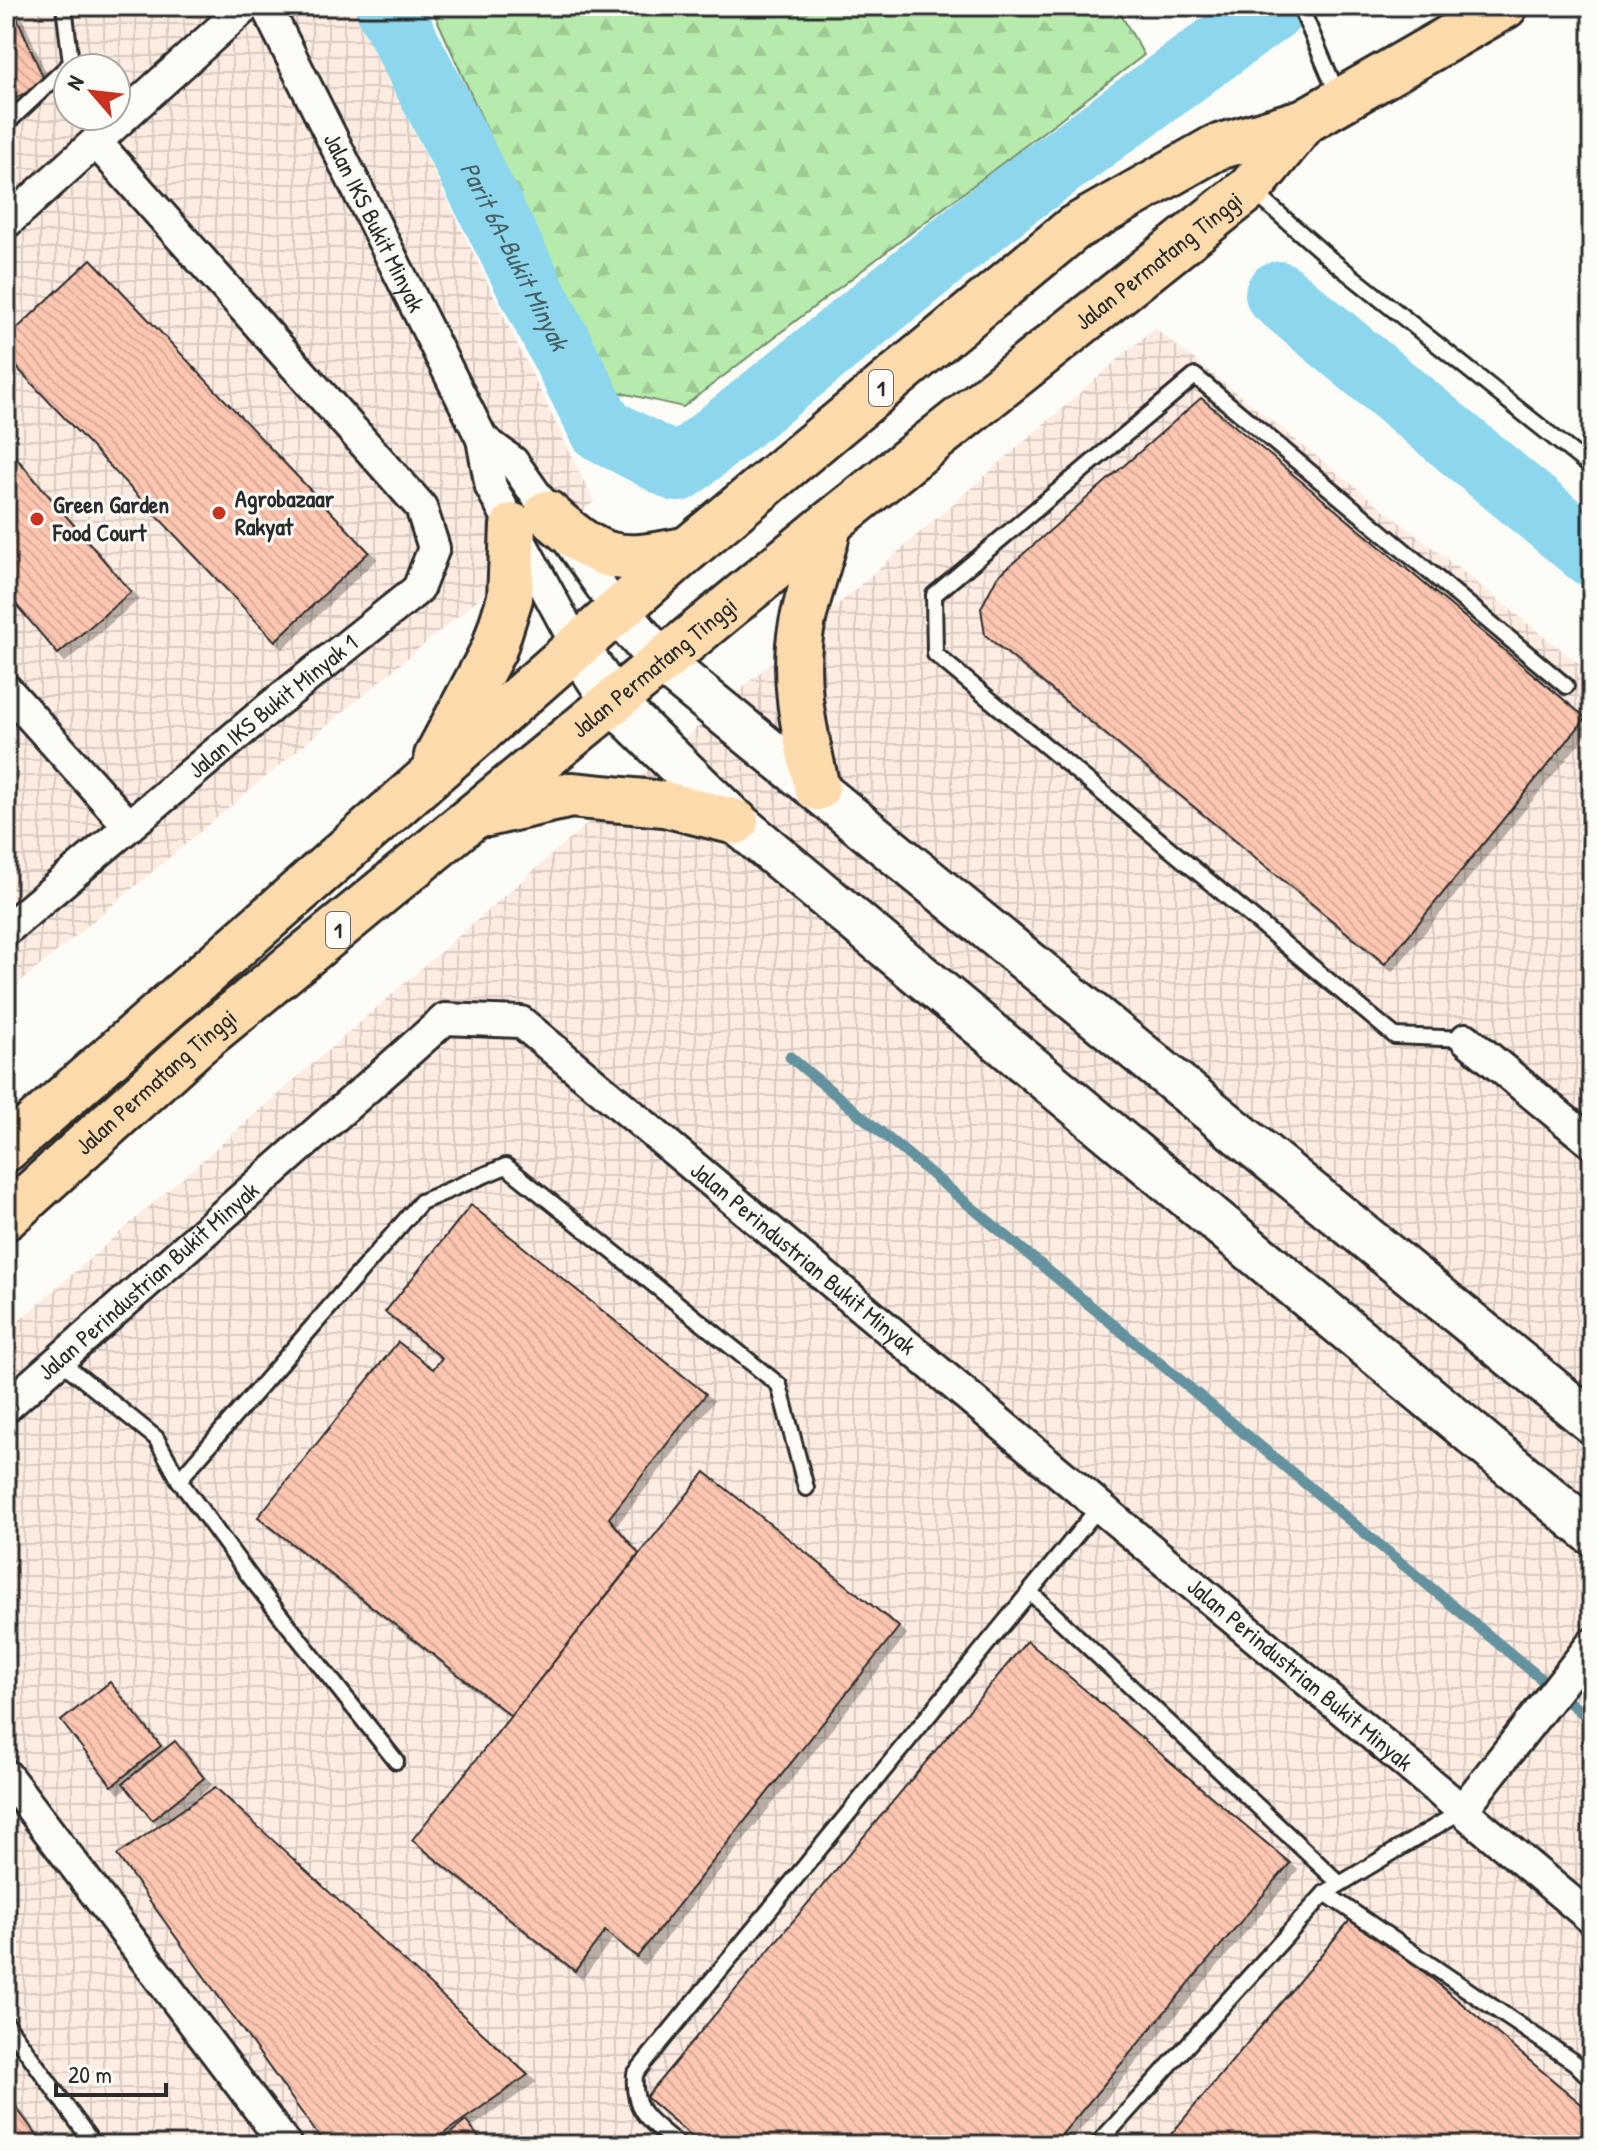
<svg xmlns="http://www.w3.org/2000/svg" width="1598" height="2151" font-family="'Patrick Hand',sans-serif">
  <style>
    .industrial { fill: url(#industrial-grid); fill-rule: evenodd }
    .forest { fill: url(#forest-firs); stroke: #718b6c; stroke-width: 2 }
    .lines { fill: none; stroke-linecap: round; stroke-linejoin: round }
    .stream { stroke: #65929f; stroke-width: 11 }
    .river { stroke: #8cd7ed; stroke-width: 66 }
    .building { fill: url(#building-back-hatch); stroke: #2b2b2b; stroke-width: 2; filter: url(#shadow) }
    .service-casing { stroke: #2b2b2b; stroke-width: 20 }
    .minor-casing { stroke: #2b2b2b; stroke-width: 36 }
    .secondary-casing { stroke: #2b2b2b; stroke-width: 48 }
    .trunk-casing { stroke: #2b2b2b; stroke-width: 50 }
    .service { stroke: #fdfcf7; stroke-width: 14 }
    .minor { stroke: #fdfcf7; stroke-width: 30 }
    .secondary { stroke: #fdfcf7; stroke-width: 42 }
    .trunk { stroke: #fedbac; stroke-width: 44 }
    .poi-dot { fill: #c8321e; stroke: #fdfcf7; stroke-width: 3 }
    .labels { text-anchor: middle; stroke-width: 6; stroke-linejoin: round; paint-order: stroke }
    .shield { fill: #fdfcf7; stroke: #6a6a68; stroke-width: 2 }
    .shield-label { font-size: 22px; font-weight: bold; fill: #2b2b2b }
    .street-label { font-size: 24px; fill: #2b2b2b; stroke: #fdfcf7 }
    .poi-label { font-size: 24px; font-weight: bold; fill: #2b2b2b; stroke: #fdfcf7; text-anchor: start }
    .water-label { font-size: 26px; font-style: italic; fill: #485f65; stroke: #fdfcf7 }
  </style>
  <defs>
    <pattern id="industrial-grid" width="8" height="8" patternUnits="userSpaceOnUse" patternTransform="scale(2)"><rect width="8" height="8" fill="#fdece2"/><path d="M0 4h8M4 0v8" fill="none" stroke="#d9cbc2"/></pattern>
    <pattern id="forest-firs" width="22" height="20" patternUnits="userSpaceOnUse" patternTransform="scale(2)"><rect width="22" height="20" fill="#b7ebac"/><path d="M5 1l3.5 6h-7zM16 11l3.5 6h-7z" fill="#9eca94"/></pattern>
    <pattern id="building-back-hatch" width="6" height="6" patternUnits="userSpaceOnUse" patternTransform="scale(2)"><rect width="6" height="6" fill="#fdc6b0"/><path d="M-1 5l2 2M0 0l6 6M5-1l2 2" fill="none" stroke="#d9aa98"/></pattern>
    <filter id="shadow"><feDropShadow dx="7" dy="7" stdDeviation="0" flood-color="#0004"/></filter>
  </defs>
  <rect width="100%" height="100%" fill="#fdfcf7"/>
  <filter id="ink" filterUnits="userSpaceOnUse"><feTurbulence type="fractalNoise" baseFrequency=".0125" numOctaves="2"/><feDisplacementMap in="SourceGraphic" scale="16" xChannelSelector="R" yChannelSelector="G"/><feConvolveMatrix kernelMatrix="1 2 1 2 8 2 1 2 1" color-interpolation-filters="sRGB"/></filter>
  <g filter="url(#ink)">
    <g class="industrial">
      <path d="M6,6H353L594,502L6,994ZM68,68H116V116H68Z"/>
      <polygon points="1154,328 1592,674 1592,2145 6,2145 6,1332"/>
    </g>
    <polygon class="forest" points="431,6 1116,6 1144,55 683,407 604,389"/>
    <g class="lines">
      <polyline class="stream" points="790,1057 1592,1721"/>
      <g class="river">
        <path id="s1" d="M388,6L602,429L678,469L1012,198L1275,6"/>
        <polyline points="1278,294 1592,554"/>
      </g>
    </g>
    <g class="building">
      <polygon points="6,6 12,6 46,84 6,102"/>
      <polygon points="91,259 369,552 275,641 6,356 6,339"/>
      <polygon points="1201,398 1586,718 1385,964 985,635 981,608 997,577"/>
      <polygon points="6,446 131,592 58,654 6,593"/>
      <polygon points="471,1205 706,1394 609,1518 639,1554 511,1716 258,1517 398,1342 433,1369 442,1358 385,1312"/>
      <polygon points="705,1472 899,1627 637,1957 605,1931 575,1971 412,1840"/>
      <polygon points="1027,1641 1290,1863 1053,2145 702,2145 646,2097"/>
      <polygon points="110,1682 161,1746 112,1786 61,1721"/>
      <polygon points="175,1741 204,1778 152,1820 123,1783"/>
      <polygon points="215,1787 528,2075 427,2145 325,2145 117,1855"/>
      <polygon points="1355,1914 1592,2113 1592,2145 1162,2145"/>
      <polygon points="6,2094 44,2145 6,2145"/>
      <polygon points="466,2121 484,2145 435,2145"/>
    </g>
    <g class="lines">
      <defs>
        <g id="service">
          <polyline points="1300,6 1339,98"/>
          <polyline points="6,124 71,63 64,6"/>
          <polyline points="1253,191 1329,258 1592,468"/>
          <polyline points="1466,1039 1395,1036 935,654 934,595 1195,376 1566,686"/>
          <polyline points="59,1360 156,1438 179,1480 253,1581 396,1761"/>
          <polyline points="179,1480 421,1202 506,1166 779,1385 806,1488"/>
          <polyline points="1030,1592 1339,1883"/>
          <polyline points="1325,1893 1575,2063 1592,2080"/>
          <polyline points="6,2023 94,2145"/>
          <path d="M679,2145C651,2121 632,2114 635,2074L1100,1506"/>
          <polyline points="1097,2145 1325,1893 1463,1810"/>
        </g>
        <g id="minor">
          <path id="s2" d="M266,6L482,439L491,487L577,646"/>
          <polyline points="6,223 246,6"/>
          <polyline points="482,439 513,462 617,610"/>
          <polyline points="6,689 129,826"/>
          <path id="s3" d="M6,930L269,708L418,589L434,548L421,507L96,142"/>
          <polyline points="1466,1039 1592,1143"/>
          <path id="s4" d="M6,1407L445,1019L521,1022L1592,1919"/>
          <polyline points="6,1775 286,2145"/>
          <polyline points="1463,1809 1592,1644"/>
        </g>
        <g id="secondary">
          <polyline points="617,610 662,663 1592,1422"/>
          <polyline points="577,646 614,703 736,822 1592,1533"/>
        </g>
        <g id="trunk">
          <path d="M547,513C601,562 617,564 688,549"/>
          <polyline points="437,756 494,649 510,598 513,526"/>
          <path d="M817,788C805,734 791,679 802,624C809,590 821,557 830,523"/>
          <polyline points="487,814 571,795 664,804 736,822"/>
          <polyline points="6,1149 688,549 1074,228 1215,148 1305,121 1505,6"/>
          <path id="s5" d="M6,1217L197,1044L830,523L1250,188L1305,121"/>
        </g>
      </defs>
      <use href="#service" class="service-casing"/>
      <use href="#minor" class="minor-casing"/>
      <use href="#secondary" class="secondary-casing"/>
      <use href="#trunk" class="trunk-casing"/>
      <use href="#service" class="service"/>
      <use href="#minor" class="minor"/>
      <use href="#secondary" class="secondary"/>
      <use href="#trunk" class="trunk"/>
    </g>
  </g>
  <g class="poi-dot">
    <circle cx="219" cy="513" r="8"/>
    <circle cx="37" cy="519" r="8"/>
  </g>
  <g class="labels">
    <g class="shield">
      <rect x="869" y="370" width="24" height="36" rx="6"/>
      <rect x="326" y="912" width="24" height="36" rx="6"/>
    </g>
    <g class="shield-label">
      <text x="881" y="396">1</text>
      <text x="338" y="938">1</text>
    </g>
    <g class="street-label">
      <text dy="8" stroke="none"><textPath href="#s2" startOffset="242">Jalan IKS Bukit Minyak</textPath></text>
      <text dy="8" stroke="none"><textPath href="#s5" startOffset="1498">Jalan Permatang Tinggi</textPath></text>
      <text dy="8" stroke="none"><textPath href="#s5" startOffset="850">Jalan Permatang Tinggi</textPath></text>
      <text dy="8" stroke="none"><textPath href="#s3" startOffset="348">Jalan IKS Bukit Minyak 1</textPath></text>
      <text dy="8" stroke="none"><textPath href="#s5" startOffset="202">Jalan Permatang Tinggi</textPath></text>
      <text dy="8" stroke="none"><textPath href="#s4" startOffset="1030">Jalan Perindustrian Bukit Minyak</textPath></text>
      <text dy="8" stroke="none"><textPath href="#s4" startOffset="190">Jalan Perindustrian Bukit Minyak</textPath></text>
      <text dy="8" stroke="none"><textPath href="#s4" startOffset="1678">Jalan Perindustrian Bukit Minyak</textPath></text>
    </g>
    <g class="poi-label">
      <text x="235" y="507">Agrobazaar<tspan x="235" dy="28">Rakyat</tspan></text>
      <text x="53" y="513">Green Garden<tspan x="53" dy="28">Food Court</tspan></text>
    </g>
    <g class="water-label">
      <text dy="9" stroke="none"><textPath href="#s1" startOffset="280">Parit 6A-Bukit Minyak</textPath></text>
    </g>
  </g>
  <rect width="1598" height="2151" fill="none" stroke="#fdfcf7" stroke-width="32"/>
  <rect x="16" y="16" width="1566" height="2119" fill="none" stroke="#2b2b2b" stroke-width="3" filter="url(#ink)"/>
  <g transform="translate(92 92) rotate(298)"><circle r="38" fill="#fdfcf7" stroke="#a9a8a5" stroke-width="2"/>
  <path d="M0-6L14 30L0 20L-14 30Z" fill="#c8321e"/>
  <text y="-12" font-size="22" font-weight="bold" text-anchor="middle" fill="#2b2b2b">N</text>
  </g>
  <path d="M56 2083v12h110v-12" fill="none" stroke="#2b2b2b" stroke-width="4"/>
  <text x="68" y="2083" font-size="24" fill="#2b2b2b" stroke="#fdfcf7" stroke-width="6" paint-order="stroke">20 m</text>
</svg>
